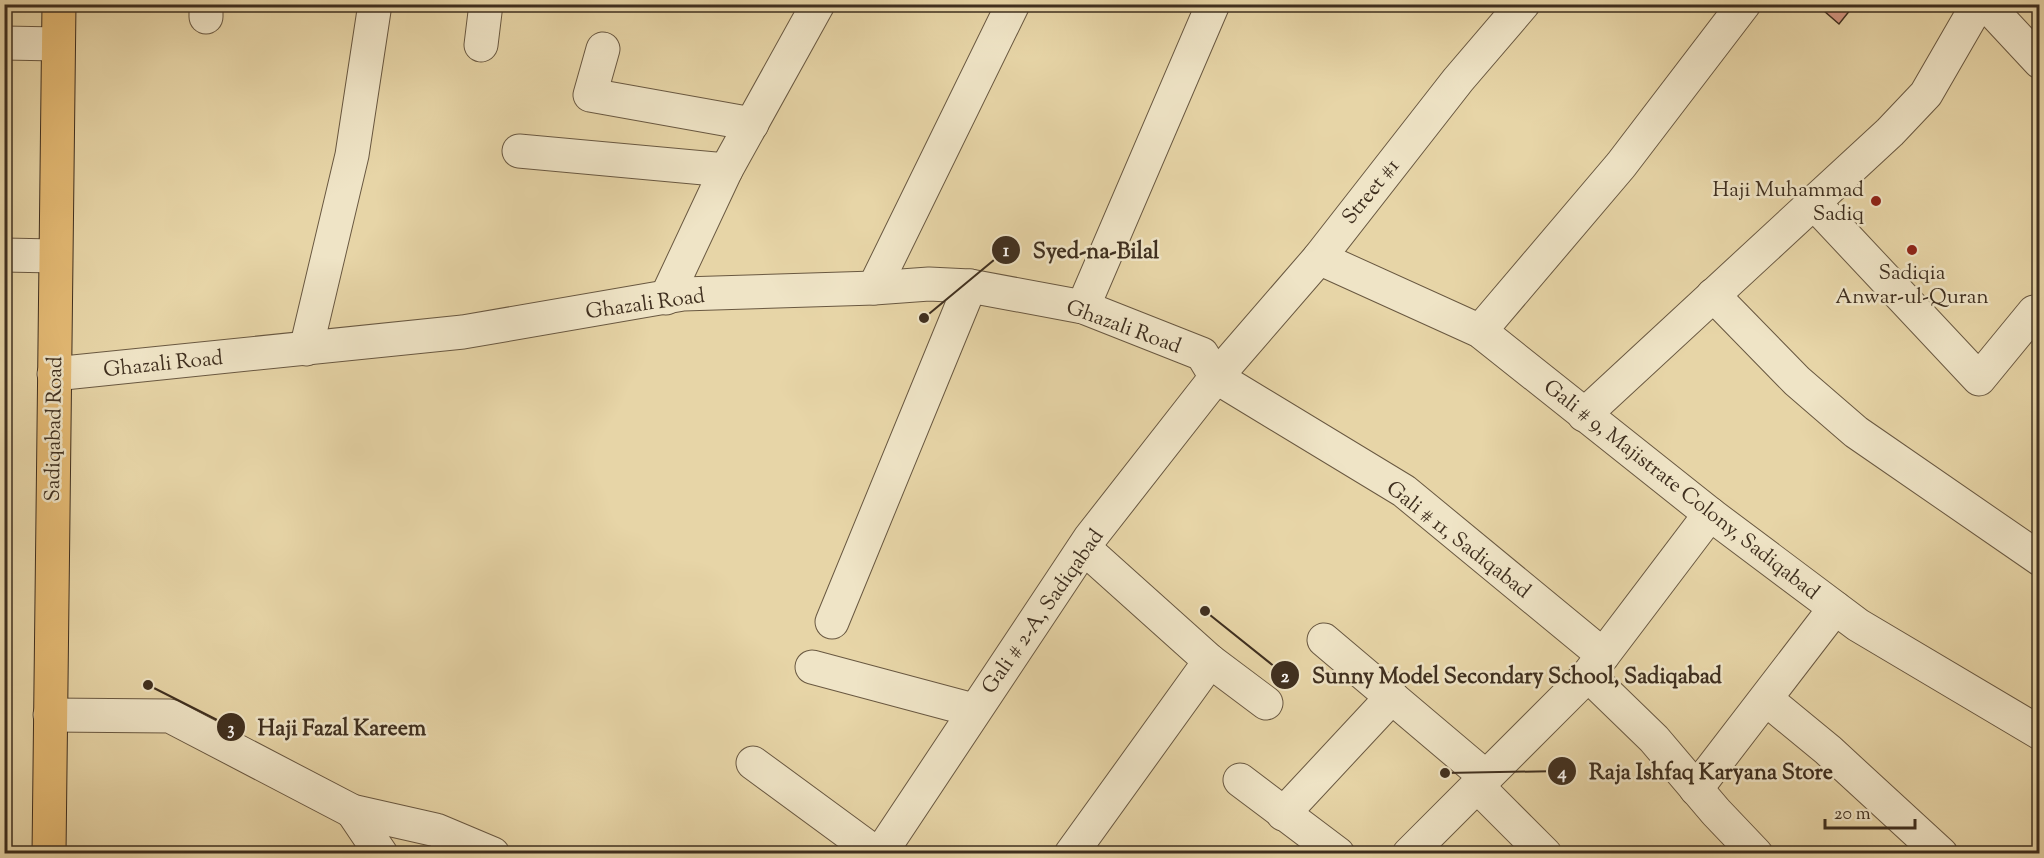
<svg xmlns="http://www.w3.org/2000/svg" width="2044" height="858" font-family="'Sorts Mill Goudy',serif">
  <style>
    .building { fill: #d49783; stroke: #3f2f1f; stroke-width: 1.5 }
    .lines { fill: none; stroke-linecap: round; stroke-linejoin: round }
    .minor-casing { stroke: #695841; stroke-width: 35 }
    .major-casing { stroke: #3f2f1f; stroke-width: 35 }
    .minor { stroke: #efe4c6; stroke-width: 33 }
    .major { stroke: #e4ba74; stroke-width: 33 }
    .poi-dot { fill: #8f2418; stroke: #efe4c6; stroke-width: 2 }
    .labels { text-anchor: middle; stroke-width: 5; stroke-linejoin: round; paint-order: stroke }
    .poi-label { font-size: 21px; fill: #3f2f1f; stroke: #efe4c6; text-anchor: end }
    .street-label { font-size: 21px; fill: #3f2f1f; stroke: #efe4c6 }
    .leader { fill: none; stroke: #3f2f1f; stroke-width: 2 }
    .callout-dot { fill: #3f2f1f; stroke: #efe4c6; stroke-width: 2 }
    .mark-label { font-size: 18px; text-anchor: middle; font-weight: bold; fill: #fff }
    .callout-label { font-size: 22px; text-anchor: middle; font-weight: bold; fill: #3f2f1f; stroke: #efe4c6; stroke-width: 5; stroke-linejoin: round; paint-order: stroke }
  </style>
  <rect width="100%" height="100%" fill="#e7d5a7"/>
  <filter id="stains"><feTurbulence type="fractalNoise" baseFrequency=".00333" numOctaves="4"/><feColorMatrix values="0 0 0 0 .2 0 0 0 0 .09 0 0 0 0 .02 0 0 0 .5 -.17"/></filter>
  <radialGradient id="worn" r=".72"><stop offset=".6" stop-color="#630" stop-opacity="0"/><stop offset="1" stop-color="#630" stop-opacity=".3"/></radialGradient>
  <polygon class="building" points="1816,4 1855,4 1839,24"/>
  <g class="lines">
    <defs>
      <g id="minor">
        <polyline points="206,4 206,17"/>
        <polyline points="1986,4 2040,62"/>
        <polyline points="4,43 58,44"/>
        <polyline points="481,45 486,4"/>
        <polyline points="603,49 590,95 752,124"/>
        <polyline points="519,151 726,170"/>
        <polyline points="1813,202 1979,379 2034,312"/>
        <polyline points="4,255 55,256"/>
        <polyline points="1319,258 1480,331 1710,514 1858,625 2040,733"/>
        <polyline points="874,288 1013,4"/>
        <polyline points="1713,295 1797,381 1856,432 2040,559"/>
        <polyline points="666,298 726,170 818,4"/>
        <polyline points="1083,307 1213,4"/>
        <polyline points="1480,331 1621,165 1744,4"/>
        <polyline points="306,349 352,155 375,4"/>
        <polyline points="54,374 463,332 683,294 874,288 929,284 970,286 1083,307 1202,354 1216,377 1404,491 1603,655"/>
        <polyline points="1584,415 1890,132 1926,94 1978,4"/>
        <polyline points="832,622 970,286"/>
        <polyline points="1324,640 1486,777"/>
        <polyline points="1210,661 1266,703"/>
        <polyline points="812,667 973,710"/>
        <polyline points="1588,675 1654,739 1716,812 1756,854"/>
        <polyline points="1766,699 1828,750 1941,854"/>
        <polyline points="50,715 170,716 352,811 436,830 493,854"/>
        <polyline points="753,763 877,854"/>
        <polyline points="1240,780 1338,854"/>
        <polyline points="1477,786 1545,854"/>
        <polyline points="1696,789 1835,608"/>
        <polyline points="352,811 381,854"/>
        <polyline points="1283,814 1392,697"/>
        <polyline points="880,854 1090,538 1216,377 1319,258 1458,80 1523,4"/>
        <polyline points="1071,854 1210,661 1084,548"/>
        <polyline points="1409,854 1588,675 1710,514"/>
      </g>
      <polyline id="major" points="49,854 59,4"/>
    </defs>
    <use href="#minor" class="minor-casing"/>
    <use href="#major" class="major-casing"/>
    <use href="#minor" class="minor"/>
    <use href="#major" class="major"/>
  </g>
  <g class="poi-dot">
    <circle cx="1876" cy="201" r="6"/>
    <circle cx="1912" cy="250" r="6"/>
  </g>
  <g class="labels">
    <g class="poi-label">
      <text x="1864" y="196">Haji Muhammad<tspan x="1864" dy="24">Sadiq</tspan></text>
      <text x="1912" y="279" text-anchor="middle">Sadiqia<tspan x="1912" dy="24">Anwar-ul-Quran</tspan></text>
    </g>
    <g class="street-label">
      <text transform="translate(1370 191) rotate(-51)" y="7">Street #1</text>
      <text transform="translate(645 303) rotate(-8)" y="7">Ghazali Road</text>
      <text transform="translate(1124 326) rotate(20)" y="7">Ghazali Road</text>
      <text transform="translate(163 363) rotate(-6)" y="7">Ghazali Road</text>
      <text transform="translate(53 429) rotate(-89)" y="7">Sadiqabad Road</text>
      <text transform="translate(1682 489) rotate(38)" y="7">Gali # 9, Majistrate Colony, Sadiqabad</text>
      <text transform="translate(1459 539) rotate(38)" y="7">Gali # 11, Sadiqabad</text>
      <text transform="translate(1042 611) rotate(-55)" y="7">Gali # 2-A, Sadiqabad</text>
    </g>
  </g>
  <path class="leader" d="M924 318L1006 250M1205 611L1285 675M148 685L231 727M1445 773L1562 771"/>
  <g class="callout-dot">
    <circle cx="924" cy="318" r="6"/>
    <circle cx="1205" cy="611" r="6"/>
    <circle cx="148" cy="685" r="6"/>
    <circle cx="1445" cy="773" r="6"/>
    <circle cx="1006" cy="250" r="15"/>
    <circle cx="1285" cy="675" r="15"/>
    <circle cx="231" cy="727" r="15"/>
    <circle cx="1562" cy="771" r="15"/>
  </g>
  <g class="mark-label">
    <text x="1006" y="256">1</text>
    <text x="1285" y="682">2</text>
    <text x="231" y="734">3</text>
    <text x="1562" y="778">4</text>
  </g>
  <g class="callout-label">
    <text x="1096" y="258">Syed-na-Bilal</text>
    <text x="1517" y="683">Sunny Model Secondary School, Sadiqabad</text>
    <text x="342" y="735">Haji Fazal Kareem</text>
    <text x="1711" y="779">Raja Ishfaq Karyana Store</text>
  </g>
  <rect width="2044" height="858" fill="none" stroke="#e7d5a7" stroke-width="24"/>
  <rect x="6" y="6" width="2032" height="846" fill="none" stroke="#3f2f1f" stroke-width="3"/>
  <rect x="12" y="12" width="2020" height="834" fill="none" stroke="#3f2f1f" stroke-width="1.5"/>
  <path d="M1825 819v9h90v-9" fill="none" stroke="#3f2f1f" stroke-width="3"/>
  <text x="1834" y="819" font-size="18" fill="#3f2f1f" stroke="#efe4c6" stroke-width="4.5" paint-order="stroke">20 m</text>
  <rect width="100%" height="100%" filter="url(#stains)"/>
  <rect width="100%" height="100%" fill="url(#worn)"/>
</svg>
